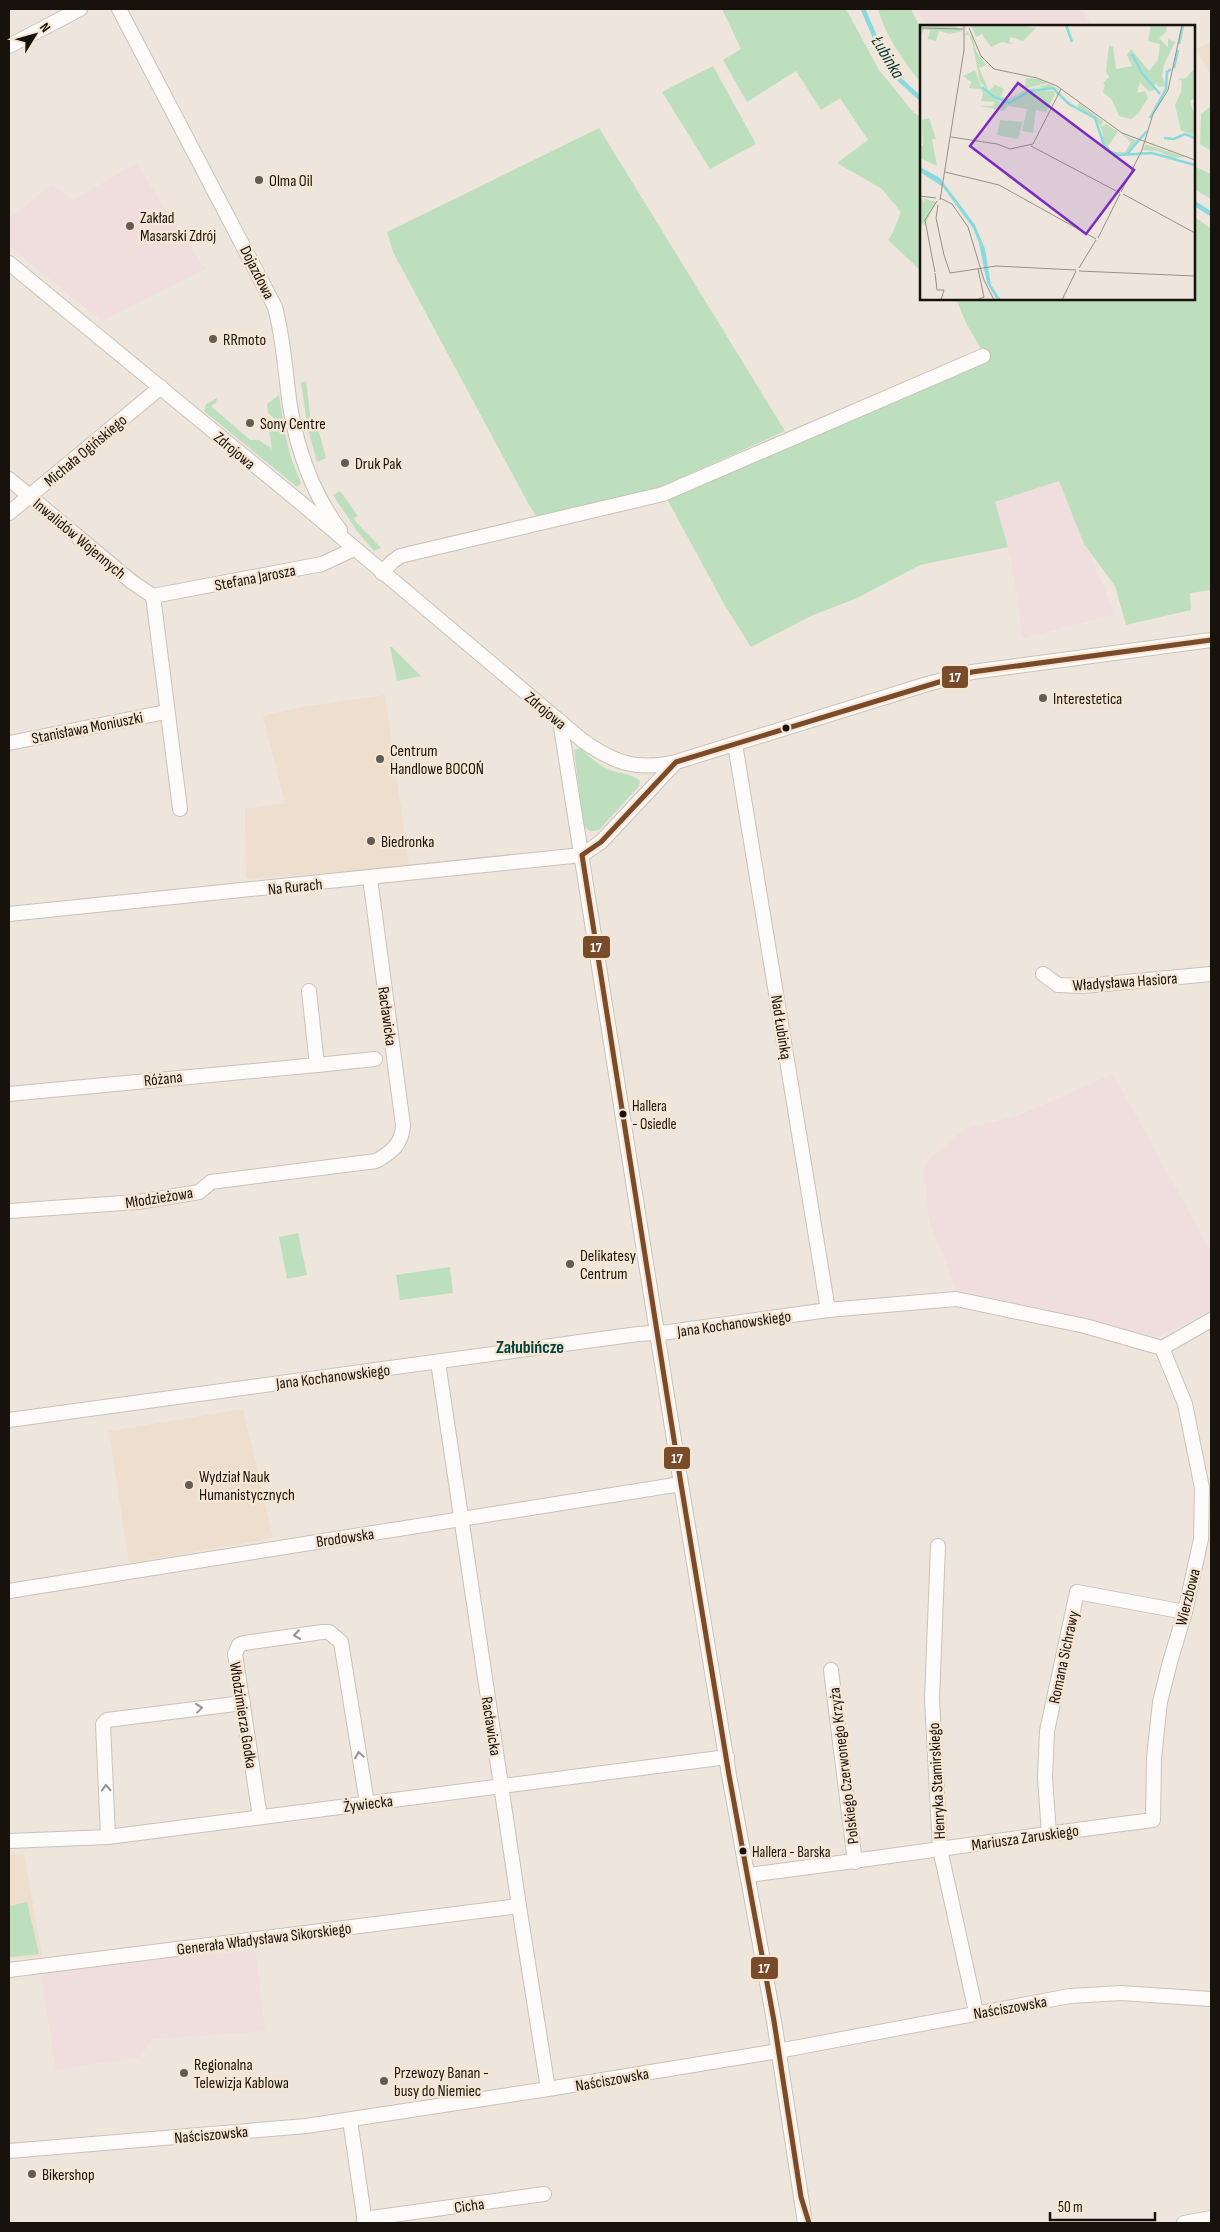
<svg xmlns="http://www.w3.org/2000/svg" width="1220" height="2232" font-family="'Sofia Sans Condensed',sans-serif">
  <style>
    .built { fill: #eedecd }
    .industrial { fill: #f0dddd }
    .green { fill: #bedfbe }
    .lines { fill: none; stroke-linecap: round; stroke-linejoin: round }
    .stream { stroke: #87dae0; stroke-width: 4.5 }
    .minor-casing { stroke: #c9c2ba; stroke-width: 16 }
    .minor { stroke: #fcfbfa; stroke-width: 14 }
    .bus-1-casing { stroke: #f6e6d4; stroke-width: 9 }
    .bus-1 { stroke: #7a4b2a; stroke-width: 5 }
    .oneway { stroke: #95928f }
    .poi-dot { fill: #625c55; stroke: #f6e6d4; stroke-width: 2 }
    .bus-dot { fill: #17120c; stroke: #f6e6d4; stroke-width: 2 }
    .labels { text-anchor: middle; stroke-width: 5; stroke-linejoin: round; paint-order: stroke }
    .bus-label { font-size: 15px; fill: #17120c; stroke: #f6e6d4; text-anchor: start }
    .poi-label { font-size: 16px; fill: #17120c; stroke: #f6e6d4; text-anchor: start }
    .street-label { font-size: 16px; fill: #17120c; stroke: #f6e6d4 }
    .water-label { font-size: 18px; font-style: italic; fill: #003b40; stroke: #f6e6d4 }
    .neighbourhood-label { font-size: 18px; font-weight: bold; fill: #00433f; stroke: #f6e6d4 }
    .inset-river { fill: none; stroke: #87dae0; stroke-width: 2.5 }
    .inset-road { fill: none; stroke: #989189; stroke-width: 1 }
    .view { fill: #7b2cbf; fill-opacity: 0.15; stroke: #7b2cbf; stroke-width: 2.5 }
    .inset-edge { fill: none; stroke: #17120c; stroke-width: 2.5 }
    .line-badge { stroke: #f6e6d4; stroke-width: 2 }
    .badge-label { font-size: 14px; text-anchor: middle; font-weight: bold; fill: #fff }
  </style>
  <rect width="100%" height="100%" fill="#eee5dc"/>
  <g class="built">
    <polygon points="1211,41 1211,76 1196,49"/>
    <polygon points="385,695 409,866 246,879 245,809 285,803 263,716 303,707"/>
    <polygon points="243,1409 273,1538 129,1563 109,1431"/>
    <polygon points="24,1854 42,1956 9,1959 9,1855"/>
  </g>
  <g class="industrial">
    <polygon points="916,9 1081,9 1092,26 928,26"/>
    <polygon points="136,164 205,269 102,321 9,246 9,219 51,185 73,200"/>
    <polygon points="1059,481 1115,614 1023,638 1012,563 995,502"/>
    <polygon points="1113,1074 1211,1252 1211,1310 1157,1337 956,1289 929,1220 924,1164 965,1129 1018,1116"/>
    <polygon points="255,1951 265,2031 153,2039 139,2057 56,2070 41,1971 172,1957"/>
  </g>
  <g class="green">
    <polygon points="722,9 846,9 879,70 914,113 921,117 921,267 919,269 888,240 893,232 901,212 882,189 837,163 868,140 840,98 821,110 796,71 747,102 723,60 741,49"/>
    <path d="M878,9H911L921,29V83C903,60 886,37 878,9Z"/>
    <polygon points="713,66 756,144 710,169 662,92"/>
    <polygon points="1211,106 1211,151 1200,144 1201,114"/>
    <polygon points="599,128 785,431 659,488 540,522 528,503 393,252 387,232"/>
    <polygon points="1194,166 1211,174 1211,199 1194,189"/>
    <polygon points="1194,216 1211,229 1211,590 1190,593 1191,610 1126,625 1115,586 1084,544 1059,481 995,502 1008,547 920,565 857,598 811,616 751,647 724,604 667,499 982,351 966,323 956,299 1194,299"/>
    <polygon points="306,381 311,422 313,426 322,422 319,432 326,458 317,462 308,429 301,383"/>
    <polygon points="279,395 284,427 268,413 267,404"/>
    <polygon points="217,398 216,403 211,406 250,440 259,440 272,449 267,416 284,430 291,458 301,483 297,487 204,411 206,404"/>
    <polygon points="340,491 358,516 354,518 356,522 381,548 374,551 357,531 333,495"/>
    <polygon points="390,647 392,647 421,676 397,681"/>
    <path d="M580,748C589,756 598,765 610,770C620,774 632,773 640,781L639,786L599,830L590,831L584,827L574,750Z"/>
    <polygon points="298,1233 307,1275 287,1279 279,1237"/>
    <polygon points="450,1267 453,1293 400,1300 396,1275"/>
    <polygon points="27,1902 39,1954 9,1957 9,1906"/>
  </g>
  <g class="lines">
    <g class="stream">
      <polyline points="863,9 880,49 900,80 921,99"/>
      <polyline points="1194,203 1211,214"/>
    </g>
    <defs>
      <g id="minor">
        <path d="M119,9L275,307C284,341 285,371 290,406C297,449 313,495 340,530"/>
        <polyline points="9,46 80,9"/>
        <path d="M9,263L307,508L582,740C614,763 636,771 676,762L924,685L972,672L1211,640"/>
        <polyline points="9,479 132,582 153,596"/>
        <polyline points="9,513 161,387"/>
        <polyline points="382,573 392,562 400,556 663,494 983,356"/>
        <polyline points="153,596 180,809"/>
        <polyline points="153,596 322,564 354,549"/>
        <polyline points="560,721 681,1484 729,1775 774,2021 805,2223"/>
        <polyline points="9,743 166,712"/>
        <polyline points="735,744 828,1310"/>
        <polyline points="9,914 582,855 601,842 676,762"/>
        <polyline points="1043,974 1058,985 1083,986 1211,974"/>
        <polyline points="317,1065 375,1059"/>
        <polyline points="9,1094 317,1065 309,991"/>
        <path d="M9,1211L138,1202L199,1192L211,1182L376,1161C392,1152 402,1144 403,1125L370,878"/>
        <polyline points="438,1362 519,1906 548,2089"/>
        <polyline points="9,1420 638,1334 669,1332 828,1310 956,1299 1085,1326 1162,1348 1211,1320"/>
        <polyline points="938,1546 932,1699 940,1849 976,2012"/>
        <path d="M9,1591C233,1554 457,1521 681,1484"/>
        <polyline points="831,1670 855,1862"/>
        <polyline points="260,1817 235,1654 239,1645 244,1643 322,1632 329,1632 341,1642 367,1803"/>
        <polyline points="1049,1833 1045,1778 1047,1731 1077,1592 1185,1612"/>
        <polyline points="108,1837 103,1724 107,1720 243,1703"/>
        <polyline points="9,1841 108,1837 727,1757"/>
        <path d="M748,1875C883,1858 1018,1837 1153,1820L1154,1758L1160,1702L1170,1662L1185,1612L1201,1539L1202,1488L1185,1404L1162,1348"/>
        <polyline points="9,1970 519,1906"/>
        <polyline points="350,2120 365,2223"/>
        <polyline points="9,2151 306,2126 548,2089 778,2051 1070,1996 1121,1993 1211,1999"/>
        <polyline points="364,2219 544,2194"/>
        <polyline points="1184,2223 1211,2218"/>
      </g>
    </defs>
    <use href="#minor" class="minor-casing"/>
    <use href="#minor" class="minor"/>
    <defs>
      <polyline id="bus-1" points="809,2223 801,2197 774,2021 729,1775 681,1484 582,855 601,842 676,762 972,672 1211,640"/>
    </defs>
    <use href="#bus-1" class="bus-1-casing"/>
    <use href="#bus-1" class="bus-1"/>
  </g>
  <defs><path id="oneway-chevron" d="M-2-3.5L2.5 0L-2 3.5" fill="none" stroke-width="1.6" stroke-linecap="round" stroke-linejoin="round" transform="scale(1.25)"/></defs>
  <g class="oneway">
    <use href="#oneway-chevron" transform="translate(297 1635) rotate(172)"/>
    <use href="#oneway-chevron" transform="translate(199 1708) rotate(-7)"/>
    <use href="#oneway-chevron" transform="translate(359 1755) rotate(-99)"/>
    <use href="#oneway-chevron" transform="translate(106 1788) rotate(-93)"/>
  </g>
  <g class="poi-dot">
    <circle cx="259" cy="180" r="5"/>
    <circle cx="130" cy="226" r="5"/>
    <circle cx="213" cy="339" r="5"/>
    <circle cx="250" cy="423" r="5"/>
    <circle cx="345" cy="463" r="5"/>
    <circle cx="1043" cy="698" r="5"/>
    <circle cx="380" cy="759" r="5"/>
    <circle cx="371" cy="841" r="5"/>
    <circle cx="570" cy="1264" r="5"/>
    <circle cx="189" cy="1485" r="5"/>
    <circle cx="184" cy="2073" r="5"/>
    <circle cx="384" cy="2081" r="5"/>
    <circle cx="32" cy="2174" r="5"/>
  </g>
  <g class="bus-dot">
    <circle cx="786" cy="728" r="4.5"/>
    <circle cx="623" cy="1114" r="4.5"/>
    <circle cx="743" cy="1851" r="4.5"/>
  </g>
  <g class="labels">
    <g class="bus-label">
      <text x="632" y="1111">Hallera<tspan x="632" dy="18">- Osiedle</tspan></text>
      <text x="752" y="1857">Hallera - Barska</text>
    </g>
    <g class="poi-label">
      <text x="269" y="186">Olma Oil</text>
      <text x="140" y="223">Zakład<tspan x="140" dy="18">Masarski Zdrój</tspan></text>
      <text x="223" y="345">RRmoto</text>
      <text x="260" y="429">Sony Centre</text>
      <text x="355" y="469">Druk Pak</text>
      <text x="1053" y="704">Interestetica</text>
      <text x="390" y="756">Centrum<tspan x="390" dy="18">Handlowe BOCOŃ</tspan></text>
      <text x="381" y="847">Biedronka</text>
      <text x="580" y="1261">Delikatesy<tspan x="580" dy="18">Centrum</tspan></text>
      <text x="199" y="1482">Wydział Nauk<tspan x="199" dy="18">Humanistycznych</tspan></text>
      <text x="194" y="2070">Regionalna<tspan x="194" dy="18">Telewizja Kablowa</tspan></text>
      <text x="394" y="2078">Przewozy Banan -<tspan x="394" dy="18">busy do Niemiec</tspan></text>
      <text x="42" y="2180">Bikershop</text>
    </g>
    <g class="street-label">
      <text transform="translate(258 272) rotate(63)" y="6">Dojazdowa</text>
      <text transform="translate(85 450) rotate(-40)" y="6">Michała Ogińskiego</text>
      <text transform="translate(235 450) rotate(40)" y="6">Zdrojowa</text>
      <text transform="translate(80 538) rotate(40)" y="6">Inwalidów Wojennych</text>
      <text transform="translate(255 577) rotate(-11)" y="6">Stefana Jarosza</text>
      <text transform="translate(546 710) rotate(40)" y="6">Zdrojowa</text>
      <text transform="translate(87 727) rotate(-11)" y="6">Stanisława Moniuszki</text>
      <text transform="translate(295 886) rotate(-6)" y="6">Na Rurach</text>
      <text transform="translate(1125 981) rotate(-4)" y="6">Władysława Hasiora</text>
      <text transform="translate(388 1016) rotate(82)" y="6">Racławicka</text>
      <text transform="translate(782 1027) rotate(81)" y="6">Nad Łubinką</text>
      <text transform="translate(163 1078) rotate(-6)" y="6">Różana</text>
      <text transform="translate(159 1197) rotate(-9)" y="6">Młodzieżowa</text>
      <text transform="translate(734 1323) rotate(-8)" y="6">Jana Kochanowskiego</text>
      <text transform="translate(333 1376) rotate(-7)" y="6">Jana Kochanowskiego</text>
      <text transform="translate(345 1537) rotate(-8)" y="6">Brodowska</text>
      <text transform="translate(1187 1597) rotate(-76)" y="6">Wierzbowa</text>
      <text transform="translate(1063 1657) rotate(-78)" y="6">Romana Sichrawy</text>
      <text transform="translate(244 1715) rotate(81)" y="6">Włodzimierza Godka</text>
      <text transform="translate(492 1726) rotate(81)" y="6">Racławicka</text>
      <text transform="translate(843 1766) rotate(-97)" y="6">Polskiego Czerwonego Krzyża</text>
      <text transform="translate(936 1781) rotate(-93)" y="6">Henryka Stamirskiego</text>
      <text transform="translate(368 1803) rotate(-7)" y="6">Żywiecka</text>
      <text transform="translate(1025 1837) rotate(-8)" y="6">Mariusza Zaruskiego</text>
      <text transform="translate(264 1938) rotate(-7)" y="6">Generała Władysława Sikorskiego</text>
      <text transform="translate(1010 2007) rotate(-10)" y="6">Naściszowska</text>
      <text transform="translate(612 2079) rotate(-10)" y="6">Naściszowska</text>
      <text transform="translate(211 2134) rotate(-5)" y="6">Naściszowska</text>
      <text transform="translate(469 2205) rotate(-8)" y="6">Cicha</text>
    </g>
    <g class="water-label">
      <text transform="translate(888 57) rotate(59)" y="6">Łubinka</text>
    </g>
    <g class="neighbourhood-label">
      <text x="530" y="1353">Załubińcze</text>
    </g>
  </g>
  <g transform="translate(920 25)">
    <rect width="275" height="275" fill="#eee5dc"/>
    <path d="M0,0H33L43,6L30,9L19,6L16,16L8,14L10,5L5,4L0,10ZM51,0H96L116,3L103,16L91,12L89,16L92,19L82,17L71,22L62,9L56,12ZM231,0H247L246,7L239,13L248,22V14L255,17L244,40L242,51L246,61L239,62L235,58L234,65L229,67L220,57L217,68L225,66L228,73L218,89L211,94L199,91L192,75L183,67L185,60L183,58L189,52L186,46L189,20L193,22L196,44L212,41L207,30L211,24L229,46L238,35L240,19L228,16ZM47,6L53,13L56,26L66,40L59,43L69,66L75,60L84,64L81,71L72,68L88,74L106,65L129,59L140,65L118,62L90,77L74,71L60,57L53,21L49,9L45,11ZM275,43V73L270,76L275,92V111L261,105L255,80L261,67L262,56L258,54L266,53ZM55,45L62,64L80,77L92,78L105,68L119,65L133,66L135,69L126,87L116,85L113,108L102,106L107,84L88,81L84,86L60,81H73L75,77L61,76L63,68L61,64L49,63L51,57L43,51ZM106,53L118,54L127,58L104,64ZM159,78L183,96L181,102L186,99L198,107L188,121L192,127H205L211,117L202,109L218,116L205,129L192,128L184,120L182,105L176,93L157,82ZM9,93L16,114L12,115L17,141L0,133V121H3L2,95ZM80,95L103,97L98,114L77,110ZM225,120H228L265,132L252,133L238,126L223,125ZM0,172L6,179L3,173L16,177L5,200L0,198Z" fill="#bedfbe"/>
    <path d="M0,142L20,153L55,200L65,224L71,260L81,275H77L67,258L59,218L53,203L23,162L0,147Z" fill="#87dae0"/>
    <path class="inset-river" d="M146,0L152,17M259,19L263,0M212,29L222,48L240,69M254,43L258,25M62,62L74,72L89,78L110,66L133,63L149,79L175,93L184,120L190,127L199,130L232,128L275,140M230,93L246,64L247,47L251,44M244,113L254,114L265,109L275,113M207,129L227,106"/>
    <path class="inset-road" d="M0,3L43,4M49,3L61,31L74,44L117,53L137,61L202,108L275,135M31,112L77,119L90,124L113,119L141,64M111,121L200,168M25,147L79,160L176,214M201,167L222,125L233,89L248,65L262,0M203,169L275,208M0,171L16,173M20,173L32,179L48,202L64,255L74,275M20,175L44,25V0M18,180L16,193L24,230M178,213L200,169M24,230L30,248L76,241L156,245M12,232L5,195L17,176M12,232L15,247M159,243L176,215M159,246L275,251M15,248L17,265H24L21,275M56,275L64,272L58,244M142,275L156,246"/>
    <path class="view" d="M98,58L214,145L166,209L50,121Z"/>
    <rect width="275" height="275" class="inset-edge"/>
  </g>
  <g class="line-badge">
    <rect x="941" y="665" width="28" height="24" rx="5" fill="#7a4b2a"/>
    <rect x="582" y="935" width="29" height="24" rx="5" fill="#7a4b2a"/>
    <rect x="663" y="1446" width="28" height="24" rx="5" fill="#7a4b2a"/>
    <rect x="750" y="1956" width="29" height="24" rx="5" fill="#7a4b2a"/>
  </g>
  <g class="badge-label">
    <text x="955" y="682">17</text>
    <text x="596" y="952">17</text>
    <text x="677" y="1463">17</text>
    <text x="764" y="1973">17</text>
  </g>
  <rect width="1220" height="2232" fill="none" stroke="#17120c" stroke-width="20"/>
  <g transform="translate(35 35) rotate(53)" stroke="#f6e6d4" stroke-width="4" paint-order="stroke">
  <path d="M0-4L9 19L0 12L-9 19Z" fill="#17120c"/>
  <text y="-8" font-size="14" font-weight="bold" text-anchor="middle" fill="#17120c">N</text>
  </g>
  <path d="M1050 2212v8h105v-8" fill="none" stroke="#17120c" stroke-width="2.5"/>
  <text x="1058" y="2212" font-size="15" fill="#17120c" stroke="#f6e6d4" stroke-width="4" paint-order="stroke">50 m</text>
</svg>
